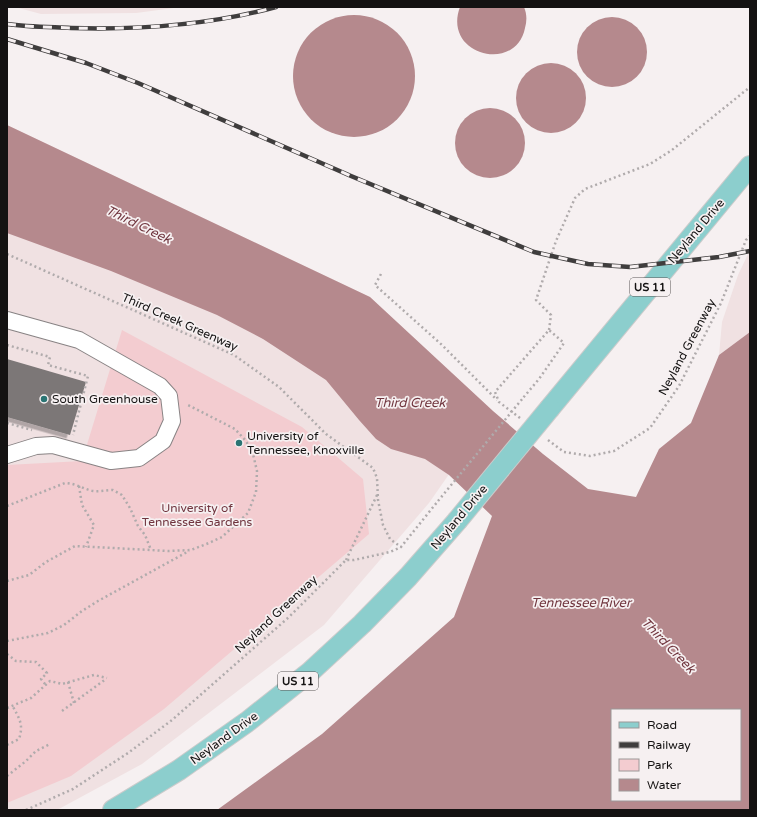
<svg xmlns="http://www.w3.org/2000/svg" width="757" height="817" font-family="'Varela Round',sans-serif">
  <style>
    .built { fill: #f0e1e2 }
    .green { fill: #f3ccd0 }
    .water { fill: #b5898d; fill-rule: evenodd }
    .building { fill: #7c7777; filter: url(#shadow) }
    .lines { fill: none; stroke-linecap: round; stroke-linejoin: round }
    .minor-casing { stroke: #888384; stroke-width: 18 }
    .major-casing { stroke: #cbcbcb; stroke-width: 22 }
    .path { stroke: #b0abac; stroke-width: 2.5; stroke-dasharray: 2 3; stroke-linecap: butt }
    .minor { stroke: #fff; stroke-width: 16 }
    .major { stroke: #8ccecd; stroke-width: 20 }
    .rail-casing { stroke: #3f3d3d; stroke-width: 4.5 }
    .rail { stroke: #f6f0f1; stroke-width: 3; stroke-dasharray: 9; stroke-linecap: butt }
    .major-bridge-casing { stroke: #cbcbcb; stroke-width: 22; stroke-linecap: butt }
    .path-bridge { stroke: #b0abac; stroke-width: 2.5; stroke-dasharray: 2 3; stroke-linecap: butt }
    .major-bridge { stroke: #8ccecd; stroke-width: 20 }
    .poi-dot { fill: #2a7473; stroke: #f6f0f1; stroke-width: 1.5 }
    .labels { text-anchor: middle; stroke-width: 3.5; stroke-linejoin: round; paint-order: stroke }
    .shield { fill: #f6f0f1; stroke: #585555; stroke-width: 1 }
    .shield-label { font-size: 11px; font-weight: bold; fill: #141212 }
    .street-label { font-size: 12px; fill: #141212; stroke: #f6f0f1 }
    .poi-label { font-size: 12px; fill: #141212; stroke: #f6f0f1; text-anchor: start }
    .park-label { font-size: 12px; fill: #70343e; stroke: #f6f0f1 }
    .water-label { font-size: 13px; font-style: italic; fill: #70353e; stroke: #f6f0f1 }
  </style>
  <defs>
    <filter id="shadow"><feDropShadow dx="-3.5" dy="3.5" stdDeviation="0" flood-color="#0004"/></filter>
  </defs>
  <rect width="100%" height="100%" fill="#f6f0f1"/>
  <g class="built">
    <polygon points="15,7 181,7 136,13 41,14"/>
    <polygon points="7,125 370,297 493,411 429,503 324,625 142,764 57,810 7,810"/>
    <polygon points="750,250 750,332 719,355 722,322 738,275"/>
  </g>
  <polygon class="green" points="122,330 302,427 363,479 369,534 164,709 71,776 7,803 7,465 82,461"/>
  <g class="water">
    <path d="M460,7H524C527,14 527,21 525,28C516,74 442,55 460,7Z"/>
    <circle cx="354" cy="76" r="61"/>
    <circle cx="612" cy="52" r="35"/>
    <circle cx="551" cy="98" r="35"/>
    <circle cx="490" cy="143" r="35"/>
    <path d="M7,125L370,297L493,411L543,454L588,489L636,497L659,449L691,423L719,355L750,332V810H217L322,734L454,617L492,516L449,475L425,459L391,449L376,439L359,420L326,380L263,339L217,315L111,271L7,233ZM612,710H740V800H612Z"/>
  </g>
  <polygon class="building" points="7,359 86,382 70,435 7,417"/>
  <g class="lines">
    <defs>
      <polyline id="minor" points="7,320 79,340 160,386 169,396 172,421 163,441 139,458 111,461 53,445 36,446 7,455"/>
      <g id="major">
        <polyline points="550,408 750,166"/>
        <polyline points="113,810 179,770 247,722 310,672 362,624 408,577 457,521"/>
      </g>
    </defs>
    <use href="#minor" class="minor-casing"/>
    <use href="#major" class="major-casing"/>
    <g class="path">
      <polyline points="7,254 234,355 279,387 326,434 373,468 377,478 378,500 383,525 390,539 401,547"/>
      <polyline points="381,274 375,285 442,345 497,400"/>
      <polyline points="549,330 551,315 536,300 556,241 575,198 585,189 650,164 672,150 750,87"/>
      <polyline points="7,345 50,357 48,365 88,376 73,435"/>
      <polyline points="520,418 499,402 495,392 549,330 564,343 539,379 523,398"/>
      <polyline points="7,423 32,430"/>
      <polyline points="548,440 564,452 590,456 614,451 650,428 679,386 721,303 746,240 750,236"/>
      <polyline points="79,486 82,505 94,525 86,547"/>
      <path d="M7,506L65,483C75,483 83,489 93,491C100,492 106,490 113,490L122,495L130,508L138,526L145,535L151,550"/>
      <polyline points="346,560 378,493"/>
      <polyline points="7,581 29,575 46,562 75,546 169,551 191,550 209,543 222,537 248,513 256,492 257,471 253,454 246,441 235,429 186,404"/>
      <polyline points="7,641 48,633 64,625 82,611 98,601 189,551"/>
      <polyline points="7,654 16,661 36,662 47,673 41,679 45,684"/>
      <polyline points="68,682 74,703"/>
      <polyline points="7,708 31,698 50,681 62,684 94,675 107,678"/>
      <polyline points="62,711 106,679"/>
      <path d="M7,745L19,739C24,724 19,718 12,705"/>
      <polyline points="7,776 26,761 36,751 50,744"/>
      <polyline points="26,810 73,789 128,753 172,720 289,617 346,560 354,560 390,552 401,547 438,501"/>
    </g>
    <use href="#minor" class="minor"/>
    <use href="#major" class="major"/>
    <defs>
      <g id="rail">
        <path d="M7,24C28,27 50,27 71,28C139,30 210,25 276,7"/>
        <polyline points="7,39 86,63 138,83 351,176 534,252 588,264 630,267 719,257 750,251"/>
      </g>
    </defs>
    <use href="#rail" class="rail-casing"/>
    <use href="#rail" class="rail"/>
    <defs>
      <polyline id="major-bridge" points="457,521 550,408"/>
    </defs>
    <use href="#major-bridge" class="major-bridge-casing"/>
    <polyline class="path-bridge" points="438,501 523,398"/>
    <use href="#major-bridge" class="major-bridge"/>
  </g>
  <g class="poi-dot">
    <circle cx="44" cy="399" r="4"/>
    <circle cx="239" cy="443" r="4"/>
  </g>
  <g class="labels">
    <g class="shield">
      <rect x="630" y="278" width="40" height="18" rx="3"/>
      <rect x="278" y="672" width="40" height="18" rx="3"/>
    </g>
    <g class="shield-label">
      <text x="650" y="291">US 11</text>
      <text x="298" y="685">US 11</text>
    </g>
    <g class="street-label">
      <text transform="translate(696 231) rotate(-50)" y="4">Neyland Drive</text>
      <text transform="translate(180 322) rotate(24)" y="4">Third Creek Greenway</text>
      <text transform="translate(687 347) rotate(-62)" y="4">Neyland Greenway</text>
      <text transform="translate(459 517) rotate(-50)" y="4">Neyland Drive</text>
      <text transform="translate(276 614) rotate(-43)" y="4">Neyland Greenway</text>
      <text transform="translate(224 738) rotate(-36)" y="4">Neyland Drive</text>
    </g>
    <g class="poi-label">
      <text x="52" y="403">South Greenhouse</text>
      <text x="247" y="440">University of<tspan x="247" dy="14">Tennessee, Knoxville</tspan></text>
    </g>
    <g class="park-label">
      <text x="197" y="512">University of<tspan x="197" dy="14">Tennessee Gardens</tspan></text>
    </g>
    <g class="water-label">
      <text transform="translate(139 224) rotate(26)" y="5">Third Creek</text>
      <text x="410" y="407">Third Creek</text>
      <text x="581" y="607">Tennessee River</text>
      <text transform="translate(669 645) rotate(46)" y="5">Third Creek</text>
    </g>
  </g>
  <rect width="757" height="817" fill="none" stroke="#141212" stroke-width="16"/>
  <rect x="611" y="709" width="130" height="92" fill="#f6f0f1" stroke="#9c9798"/>
  <rect x="619" y="722" width="20" height="6" fill="#8ccecd" stroke="#9c9798"/>
  <text x="647" y="729" font-size="12" fill="#141212">Road</text>
  <rect x="619" y="742" width="20" height="6" fill="#3f3d3d" stroke="#9c9798"/>
  <text x="647" y="749" font-size="12" fill="#141212">Railway</text>
  <rect x="619" y="759" width="20" height="12" fill="#f3ccd0" stroke="#9c9798"/>
  <text x="647" y="769" font-size="12" fill="#141212">Park</text>
  <rect x="619" y="779" width="20" height="12" fill="#b5898d" stroke="#9c9798"/>
  <text x="647" y="789" font-size="12" fill="#141212">Water</text>
</svg>
